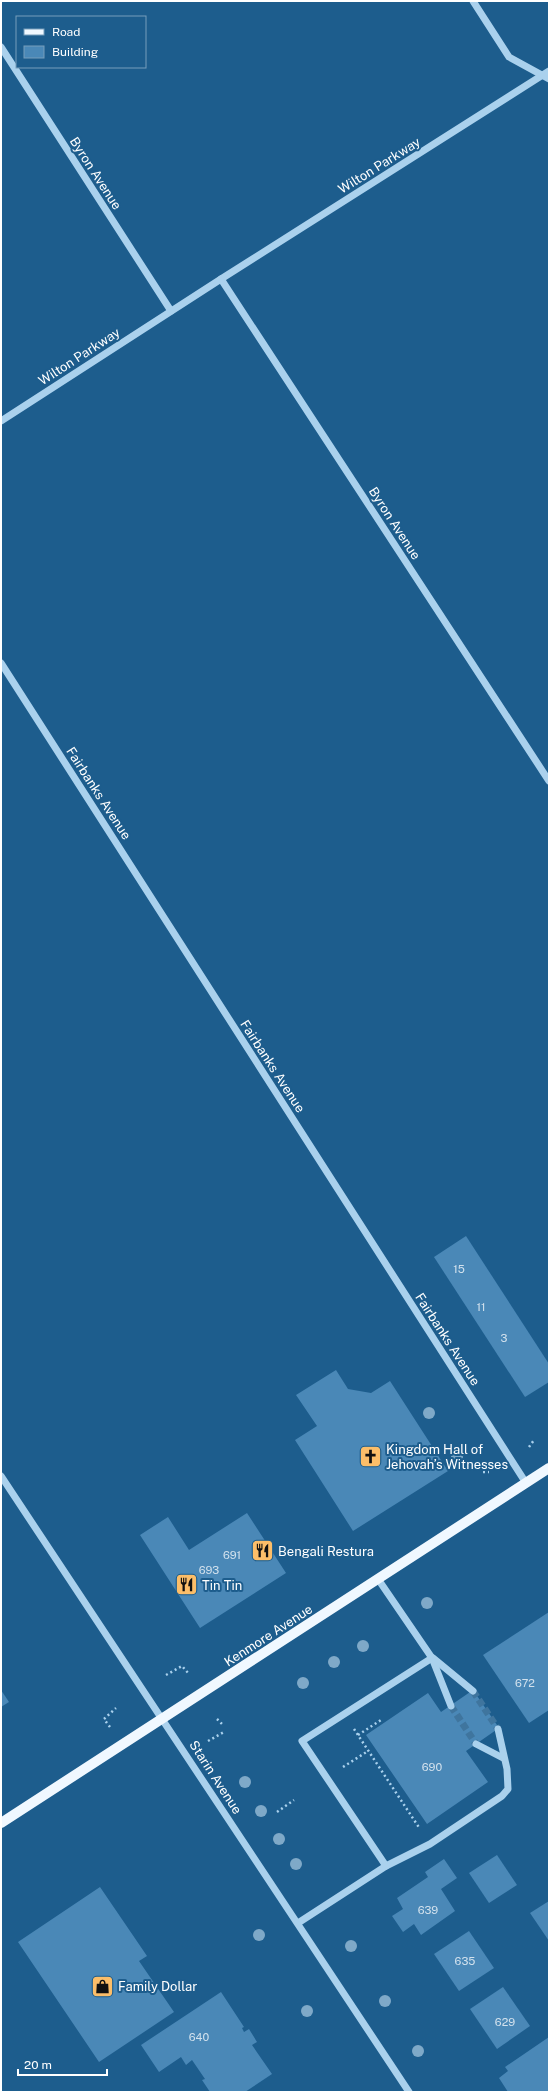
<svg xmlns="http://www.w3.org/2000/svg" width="550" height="2093" font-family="'Public Sans',sans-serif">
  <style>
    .building { fill: #4a88b7 }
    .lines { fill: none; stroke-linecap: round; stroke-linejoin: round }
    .minor-tunnel { stroke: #3f759e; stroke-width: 7; stroke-dasharray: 7 3.5; stroke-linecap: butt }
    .path { stroke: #aad1ed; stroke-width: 2.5; stroke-dasharray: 2 3; stroke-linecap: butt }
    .minor { stroke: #aad1ed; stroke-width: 7 }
    .major { stroke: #f0f8ff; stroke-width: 10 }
    .tree { fill: #7fa9c8 }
    .labels { text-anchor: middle; stroke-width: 4; stroke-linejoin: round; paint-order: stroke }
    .number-label { font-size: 11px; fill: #d2e1ed }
    .street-label { font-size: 13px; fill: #fff; stroke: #1d5d8d }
    .poi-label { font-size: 13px; fill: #fff; stroke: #1d5d8d; text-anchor: start }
  </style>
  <rect width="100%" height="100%" fill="#1d5d8d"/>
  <g class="building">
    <polygon points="466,1236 549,1364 549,1382 525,1397 434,1257"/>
    <polygon points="336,1370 348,1389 371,1393 390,1381 448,1471 353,1531 295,1440 317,1426 296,1395"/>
    <polygon points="247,1513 286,1573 200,1628 140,1535 168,1517 189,1550"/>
    <polygon points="549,1612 549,1710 529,1723 483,1655"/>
    <polygon points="1,1690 9,1702 1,1707"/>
    <polygon points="473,1690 499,1728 466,1751 488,1782 427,1824 366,1735 428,1693 441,1712"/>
    <polygon points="497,1855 517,1885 489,1903 469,1873"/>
    <polygon points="444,1859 457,1878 441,1889 455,1911 421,1935 414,1924 403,1932 392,1916 403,1909 397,1898 428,1877 425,1872"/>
    <polygon points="100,1887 147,1956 139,1961 174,2012 99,2062 18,1942"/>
    <polygon points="549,1901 549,1941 530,1913"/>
    <polygon points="469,1931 494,1968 459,1991 434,1954"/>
    <polygon points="503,1987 530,2026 497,2049 470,2009"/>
    <polygon points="221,1992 244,2027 242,2028 244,2032 249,2029 257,2042 252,2045 272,2074 245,2092 210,2092 202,2080 205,2079 192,2060 186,2065 181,2057 159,2072 141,2045"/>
    <polygon points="549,2037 549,2092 508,2092 499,2078 508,2071 505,2067"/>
  </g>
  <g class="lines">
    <g class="minor-tunnel">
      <polyline points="473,1691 498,1729"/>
      <polyline points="451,1706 476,1744"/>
    </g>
    <g class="path">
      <polyline points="529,1447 534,1440"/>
      <polyline points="483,1472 489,1472"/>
      <polyline points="166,1675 182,1666 189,1674"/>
      <polyline points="217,1719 223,1725"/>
      <polyline points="110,1727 104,1719 116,1708"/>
      <polyline points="354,1729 420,1829"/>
      <polyline points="358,1735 381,1720"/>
      <polyline points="208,1741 224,1732"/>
      <polyline points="343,1767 368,1751"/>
      <polyline points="277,1812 294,1800"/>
    </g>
    <g class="minor">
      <polyline points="473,1 509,57 549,79"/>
      <polyline points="1,47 171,311"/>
      <polyline points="221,279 549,781"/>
      <polyline points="1,421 221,279 549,71"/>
      <polyline points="1,663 526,1483"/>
      <polyline points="1,1476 409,2092"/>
      <polyline points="378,1579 432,1658 451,1706"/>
      <polyline points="433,1658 473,1691"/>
      <polyline points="476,1744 503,1758"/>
      <polyline points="386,1866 302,1741 432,1658"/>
      <polyline points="298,1923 386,1866 430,1844 502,1796 508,1789 507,1769 498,1729"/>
    </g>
    <polyline class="major" points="1,1823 549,1468"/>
  </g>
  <g class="tree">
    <circle cx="429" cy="1413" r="6"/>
    <circle cx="457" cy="1457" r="6"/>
    <circle cx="427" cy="1603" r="6"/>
    <circle cx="363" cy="1646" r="6"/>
    <circle cx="334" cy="1662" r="6"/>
    <circle cx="303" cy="1683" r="6"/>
    <circle cx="245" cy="1782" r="6"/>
    <circle cx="261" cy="1811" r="6"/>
    <circle cx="279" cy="1839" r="6"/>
    <circle cx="296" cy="1864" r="6"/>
    <circle cx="259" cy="1935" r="6"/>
    <circle cx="351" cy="1946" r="6"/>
    <circle cx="385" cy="2001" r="6"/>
    <circle cx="307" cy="2011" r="6"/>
    <circle cx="418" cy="2051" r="6"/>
  </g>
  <defs>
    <symbol id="church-square" viewBox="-11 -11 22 22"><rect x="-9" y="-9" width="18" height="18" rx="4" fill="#fcbe69" stroke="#1d5d8d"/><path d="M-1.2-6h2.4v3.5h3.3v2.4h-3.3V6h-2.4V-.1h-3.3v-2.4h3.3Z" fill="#111"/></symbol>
    <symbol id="restaurant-square" viewBox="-11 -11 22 22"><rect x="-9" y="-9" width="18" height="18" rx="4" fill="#fcbe69" stroke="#1d5d8d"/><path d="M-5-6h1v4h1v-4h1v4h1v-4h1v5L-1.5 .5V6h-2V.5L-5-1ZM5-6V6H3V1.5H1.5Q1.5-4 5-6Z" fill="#111"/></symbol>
    <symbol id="shop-square" viewBox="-11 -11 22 22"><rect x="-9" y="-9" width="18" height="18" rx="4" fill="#fcbe69" stroke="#1d5d8d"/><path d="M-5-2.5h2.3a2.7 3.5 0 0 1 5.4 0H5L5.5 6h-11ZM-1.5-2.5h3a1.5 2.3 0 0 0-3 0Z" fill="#111"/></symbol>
  </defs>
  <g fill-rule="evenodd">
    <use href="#church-square" x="358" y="1444" width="25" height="25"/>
    <use href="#restaurant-square" x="250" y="1538" width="25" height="25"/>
    <use href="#restaurant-square" x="174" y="1572" width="25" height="25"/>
    <use href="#shop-square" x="90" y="1974" width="25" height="25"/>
  </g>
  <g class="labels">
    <g class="number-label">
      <text x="459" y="1273">15</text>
      <text x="481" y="1311">11</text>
      <text x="504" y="1342">3</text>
      <text x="232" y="1559">691</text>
      <text x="209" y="1574">693</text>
      <text x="525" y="1687">672</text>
      <text x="432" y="1771">690</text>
      <text x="428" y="1914">639</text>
      <text x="465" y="1965">635</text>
      <text x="505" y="2026">629</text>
      <text x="199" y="2041">640</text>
    </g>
    <g class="street-label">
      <text transform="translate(379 165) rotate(-32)" y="5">Wilton Parkway</text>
      <text transform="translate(96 173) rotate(57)" y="5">Byron Avenue</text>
      <text transform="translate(79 356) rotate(-33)" y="5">Wilton Parkway</text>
      <text transform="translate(395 523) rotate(57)" y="5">Byron Avenue</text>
      <text transform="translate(99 793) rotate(57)" y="5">Fairbanks Avenue</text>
      <text transform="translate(273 1066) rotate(57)" y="5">Fairbanks Avenue</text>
      <text transform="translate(448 1339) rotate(57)" y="5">Fairbanks Avenue</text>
      <text transform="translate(268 1635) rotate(-33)" y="5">Kenmore Avenue</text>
      <text transform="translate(216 1777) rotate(57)" y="5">Starin Avenue</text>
    </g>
    <g class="poi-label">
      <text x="386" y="1454">Kingdom Hall of<tspan x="386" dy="15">Jehovah’s Witnesses</tspan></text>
      <text x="278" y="1556">Bengali Restura</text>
      <text x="202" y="1590">Tin Tin</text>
      <text x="118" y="1991">Family Dollar</text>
    </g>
  </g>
  <rect width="550" height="2093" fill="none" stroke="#ffffff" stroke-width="4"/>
  <rect x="16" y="16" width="130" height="52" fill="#1d5d8d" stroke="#779ebb"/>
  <rect x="24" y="29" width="20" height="6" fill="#f0f8ff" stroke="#779ebb"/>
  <text x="52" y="36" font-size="12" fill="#ffffff">Road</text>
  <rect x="24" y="46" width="20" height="12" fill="#4a88b7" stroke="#779ebb"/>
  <text x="52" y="56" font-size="12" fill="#ffffff">Building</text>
  <path d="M18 2069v6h89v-6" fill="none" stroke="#ffffff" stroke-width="2"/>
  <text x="24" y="2069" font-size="12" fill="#ffffff" stroke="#1d5d8d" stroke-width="3" paint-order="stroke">20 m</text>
</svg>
